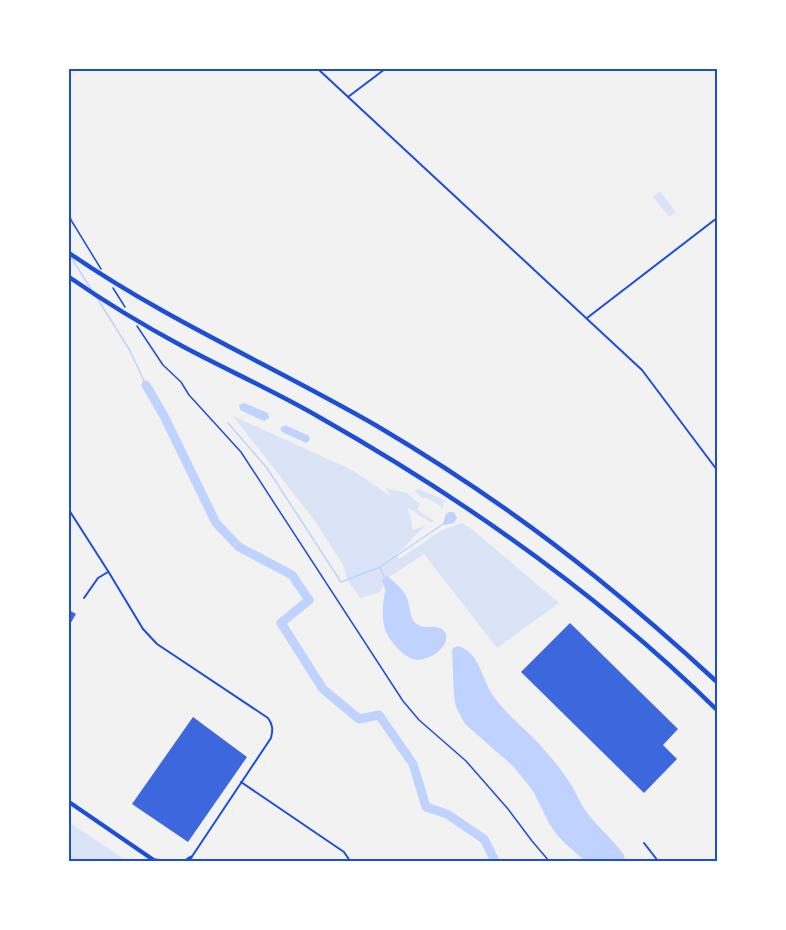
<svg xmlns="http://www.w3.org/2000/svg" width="786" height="930" font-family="'DejaVu Sans',sans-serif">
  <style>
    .green { fill: #dbe4f7 }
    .water { fill: #bfd3fe }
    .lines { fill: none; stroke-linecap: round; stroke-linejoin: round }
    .stream { stroke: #bfd3fe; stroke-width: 1.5 }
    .river { stroke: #bfd3fe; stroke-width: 9 }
    .building { fill: #3d67dc }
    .path { stroke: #1d4ed8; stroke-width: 1.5 }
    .minor { stroke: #1d4ed8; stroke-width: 2 }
    .tertiary { stroke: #1d4ed8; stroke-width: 3 }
    .secondary { stroke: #1d4ed8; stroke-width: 4 }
    .motorway { stroke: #1d4ed8; stroke-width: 4.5 }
    .neatline { fill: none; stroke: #1d4ed8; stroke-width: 2 }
  </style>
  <rect width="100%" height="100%" fill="#f2f2f2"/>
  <g class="green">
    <polygon points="660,191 676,212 669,217 653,197"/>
    <polygon points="233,416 352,470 392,497 385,488 407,493 420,504 417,510 434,521 432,523 408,508 413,530 426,525 397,554 399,559 442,530 462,523 473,530 559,603 497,648 424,554 388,578 380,592 360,598 348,581 343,565 315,521"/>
    <polygon points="419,489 441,498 443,501 445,500 446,502 443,503 443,508 441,509 441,506 425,497 423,499 418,495 415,490"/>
    <polygon points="69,822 127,861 69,861"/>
  </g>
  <g class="water">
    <polygon points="244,403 268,413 269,418 264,421 240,410 239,405"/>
    <polygon points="285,425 309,436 310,440 306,443 282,432 280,428"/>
    <polygon points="449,512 454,512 457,518 454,523 444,525 443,523 446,514"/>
    <path d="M388,576C394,583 402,587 406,596C411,605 408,619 418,625C426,630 443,622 446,635C449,649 425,663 413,659C403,656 392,643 387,634C382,624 382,609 384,598C384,596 386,590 385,589C385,588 382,581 382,580Z"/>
    <path d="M458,646C481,653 481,680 494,697C509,718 531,733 547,753C556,763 564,774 572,786C577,795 581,805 588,814C598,827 611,838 621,851L624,855L625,861H585L566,844L557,835L549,823L533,791L513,766L465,724L456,707L454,696L452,650L453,648Z"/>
  </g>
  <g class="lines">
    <g class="stream">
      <polyline points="71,257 91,289"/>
      <polyline points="97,298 129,349 146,385"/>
      <polyline points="228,423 267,468 341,582 380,567 443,524"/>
      <polyline points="380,568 385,578"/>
    </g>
    <polyline class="river" points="146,385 164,416 216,523 239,547 292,575 309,600 281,623 323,689 359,719 379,715 413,764 426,807 447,814 484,839 495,861"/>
  </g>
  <g class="building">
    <polygon points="69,610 76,614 69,626"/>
    <polygon points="570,623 678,729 663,745 677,759 644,793 521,672"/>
    <polygon points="193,717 247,757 188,842 132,804"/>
  </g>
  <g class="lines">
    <g class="path">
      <polyline points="69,212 71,220 101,269"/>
      <polyline points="113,288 125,307"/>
      <polyline points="137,326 163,365 181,382 189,395 241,452 403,701 419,720 466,761 508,809 532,841 549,861"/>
    </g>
    <g class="minor">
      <polyline points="318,69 642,370 717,470"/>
      <polyline points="348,97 385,69"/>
      <polyline points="587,318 717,218"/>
      <path d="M69,510L108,571L143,629L157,644L268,718C273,725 273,730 271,738L189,861"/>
      <polyline points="84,598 98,578 108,572"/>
      <polyline points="241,782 344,852 350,861"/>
      <polyline points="644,843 658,861"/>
    </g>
    <g class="tertiary">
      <polyline points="155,860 167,861"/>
      <polyline points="185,861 191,857"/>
    </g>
    <polyline class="secondary" points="69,802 155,861"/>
    <g class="motorway">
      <path d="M69,253C166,320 275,367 377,426C453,471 528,522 597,578C638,611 678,646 717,682"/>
      <path d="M69,277C105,302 143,325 182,346C227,370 274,391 319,417C462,498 599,594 717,710"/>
    </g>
  </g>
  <rect width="786" height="930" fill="none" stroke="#ffffff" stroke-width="141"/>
  <rect x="70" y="70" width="646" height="790" class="neatline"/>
</svg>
